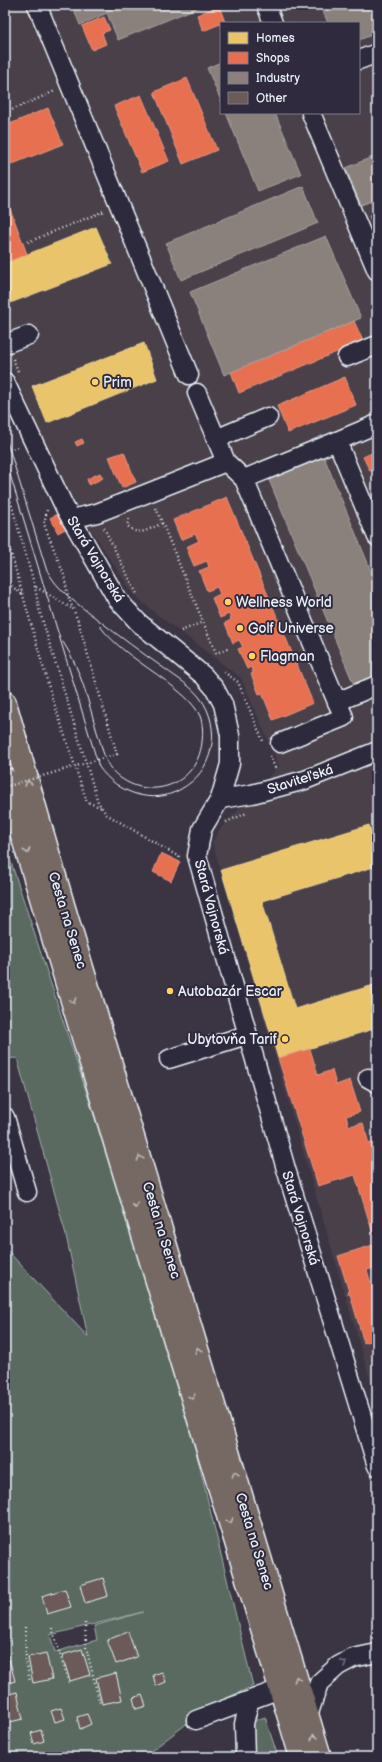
<svg xmlns="http://www.w3.org/2000/svg" width="382" height="1762" font-family="'Balsamiq Sans',sans-serif">
  <style>
    .built { fill: #4a3f4a; fill-rule: evenodd }
    .green { fill: #5a6a61; stroke: #a1aeac; fill-rule: evenodd }
    .homes { fill: #e9c46a; stroke: #e9d295 }
    .shops { fill: #e76f51; stroke: #e79683 }
    .industry { fill: #8a817c; stroke: #a6a3a1 }
    .building { fill: #6c5a59; stroke: #e8f1f8 }
    .lines { fill: none; stroke-linecap: round; stroke-linejoin: round }
    .minor-casing { stroke: #e8f1f8; stroke-width: 21 }
    .major-casing { stroke: #e8f1f8; stroke-width: 25 }
    .path { stroke: #e8f1f8; stroke-width: 2.5; stroke-dasharray: 1 3; stroke-linecap: butt }
    .minor { stroke: #2f2a3d; stroke-width: 18 }
    .major { stroke: #766964; stroke-width: 22 }
    .tram { stroke: #e8f1f8; stroke-width: 1 }
    .path-bridge { stroke: #e8f1f8; stroke-width: 2.5; stroke-dasharray: 1 3; stroke-linecap: butt }
    .oneway { stroke: #babbbd }
    .oneway2 { stroke: #70707e }
    .poi-dot { fill: #ffd166; stroke: #2f2a3d; stroke-width: 1.5 }
    .labels { text-anchor: middle; stroke-width: 4; stroke-linejoin: round; paint-order: stroke }
    .poi-label { font-size: 14px; fill: #e8f1f8; stroke: #2f2a3d; text-anchor: start }
    .street-label { font-size: 14px; fill: #e8f1f8; stroke: #2f2a3d }
  </style>
  <rect width="100%" height="100%" fill="#3b3443"/>
  <filter id="ink" filterUnits="userSpaceOnUse"><feTurbulence type="fractalNoise" baseFrequency=".025" numOctaves="2"/><feDisplacementMap in="SourceGraphic" scale="8" xChannelSelector="R" yChannelSelector="G"/><feConvolveMatrix kernelMatrix="1 2 1 2 8 2 1 2 1" color-interpolation-filters="sRGB"/></filter>
  <g filter="url(#ink)">
    <path class="built" d="M5,5H377V1403L212,842L221,828L279,766L241,678L155,613L133,594L66,492L5,352ZM221,23H359V113H221Z"/>
    <g class="green">
      <path d="M5,849L12,865L172,1353L253,1686L210,1706L151,1751V1757H5V1248L88,1337L65,1231L17,1058L5,1059ZM143,1612L94,1626L97,1640L55,1652L50,1635Z"/>
      <polygon points="265,1717 278,1757 242,1757 248,1723"/>
    </g>
    <g class="homes">
      <polygon points="96,227 112,264 5,305 5,263"/>
      <polygon points="144,343 157,379 47,423 32,386"/>
      <polygon points="369,825 377,851 377,866 262,901 295,1009 377,984 377,1028 278,1058 221,870"/>
    </g>
    <g class="shops">
      <polygon points="219,6 225,22 203,31 197,15"/>
      <polygon points="104,17 110,30 102,33 106,44 92,50 82,26"/>
      <polygon points="187,78 217,150 183,164 154,92"/>
      <polygon points="141,95 169,161 142,172 114,106"/>
      <polygon points="48,108 63,144 5,167 5,126"/>
      <polygon points="5,195 27,254 5,263"/>
      <polygon points="354,321 363,341 239,393 231,372"/>
      <polygon points="345,377 356,405 288,433 277,406"/>
      <polygon points="82,439 84,443 77,446 75,442"/>
      <polygon points="376,451 377,468 370,471 363,457"/>
      <polygon points="124,452 136,482 122,488 109,457"/>
      <polygon points="100,473 103,478 89,485 87,479"/>
      <polygon points="227,497 313,703 273,720 262,693 259,694 251,674 253,673 251,667 247,669 238,649 243,647 239,640 233,643 225,623 231,620 229,614 220,618 212,598 220,594 217,587 207,591 199,571 209,567 207,561 194,566 186,547 199,541 195,534 181,540 173,520"/>
      <polygon points="57,514 65,529 58,533 50,518"/>
      <polygon points="161,853 180,862 171,881 153,872"/>
      <polygon points="310,1049 318,1075 332,1070 336,1085 350,1080 360,1112 346,1116 349,1126 363,1123 369,1144 377,1142 377,1244 376,1244 355,1175 318,1186 278,1058"/>
      <polygon points="376,1244 377,1244 377,1267 367,1270 377,1304 377,1339 364,1343 350,1294 347,1294 349,1292 338,1256"/>
    </g>
    <g class="industry">
      <polygon points="72,5 204,5 118,40 107,13 80,25"/>
      <polygon points="320,5 367,5 377,29 377,33 359,40 359,23 328,23"/>
      <polygon points="221,62 221,101 207,68"/>
      <polygon points="226,113 275,113 301,174 258,191"/>
      <polygon points="377,155 377,199 361,205 346,168"/>
      <polygon points="303,186 318,223 181,280 166,243"/>
      <polygon points="377,213 377,234 369,216"/>
      <polygon points="326,236 361,318 224,375 190,292"/>
      <polygon points="324,457 377,585 377,676 354,685 269,480"/>
    </g>
    <g class="building">
      <polygon points="103,1578 108,1596 85,1603 80,1585"/>
      <polygon points="65,1589 71,1607 47,1614 42,1596"/>
      <polygon points="128,1632 137,1657 116,1664 107,1640"/>
      <polygon points="82,1649 90,1675 70,1681 62,1655"/>
      <polygon points="46,1653 52,1679 33,1683 28,1657"/>
      <polygon points="8,1655 15,1681 5,1684 5,1656"/>
      <polygon points="162,1672 166,1682 156,1686 153,1675"/>
      <polygon points="116,1673 122,1700 102,1704 96,1678"/>
      <polygon points="17,1692 23,1719 5,1723 5,1695"/>
      <polygon points="142,1695 146,1706 136,1709 133,1698"/>
      <polygon points="61,1708 65,1719 55,1722 51,1711"/>
      <polygon points="87,1714 91,1724 80,1729 77,1717"/>
      <polygon points="41,1730 44,1741 34,1744 31,1733"/>
    </g>
    <g class="lines">
      <defs>
        <g id="minor">
          <polyline points="37,5 189,375"/>
          <polyline points="266,5 273,23"/>
          <polyline points="359,60 377,53"/>
          <polyline points="311,113 377,271"/>
          <polyline points="5,344 29,335"/>
          <polyline points="347,357 377,345"/>
          <polyline points="5,382 65,508 117,599 139,623 204,676 215,689 223,704 230,735 230,764 220,799 202,829 197,856 286,1169 377,1466"/>
          <polyline points="197,393 226,462 244,479 337,702 377,685"/>
          <polyline points="216,439 268,417"/>
          <polyline points="337,441 377,424"/>
          <polyline points="244,479 337,441 377,537"/>
          <polyline points="71,519 97,513 226,462"/>
          <polyline points="280,743 344,717 337,702"/>
          <polyline points="220,799 252,794 305,780 377,751"/>
          <polyline points="169,1059 247,1035"/>
          <polyline points="368,1078 377,1083"/>
          <polyline points="5,1117 27,1192"/>
          <polyline points="308,1716 319,1683 338,1666 353,1658 377,1653"/>
          <polyline points="196,1720 280,1689"/>
          <polyline points="245,1757 244,1724 249,1702"/>
        </g>
        <g id="major">
          <polyline points="5,703 64,908 320,1757"/>
          <polyline points="5,779 301,1757"/>
        </g>
      </defs>
      <use href="#minor" class="minor-casing"/>
      <use href="#major" class="major-casing"/>
      <g class="path">
        <polyline points="5,113 55,91"/>
        <polyline points="28,242 104,211"/>
        <polyline points="13,359 18,371"/>
        <polyline points="5,451 18,447"/>
        <polyline points="5,482 35,587 39,609 98,802 106,814 181,858"/>
        <polyline points="156,508 216,653 230,648"/>
        <polyline points="47,510 44,524 64,575 68,596 78,621"/>
        <path d="M129,519L127,525C139,538 148,529 163,523"/>
        <polyline points="104,528 137,594"/>
        <polyline points="5,532 50,691 87,802 102,808"/>
        <polyline points="5,581 23,595"/>
        <polyline points="36,587 71,608"/>
        <polyline points="181,631 203,622"/>
        <polyline points="5,657 9,671"/>
        <polyline points="224,672 238,682 263,741"/>
        <polyline points="270,756 276,770"/>
        <polyline points="226,822 247,813"/>
        <polyline points="85,1623 86,1647 100,1704"/>
        <polyline points="25,1627 26,1660 30,1682"/>
        <polyline points="52,1628 69,1683"/>
      </g>
      <use href="#minor" class="minor"/>
      <use href="#major" class="major"/>
      <g class="tram">
        <path d="M5,435L46,568C56,590 78,604 97,619C119,636 142,653 165,669C177,678 191,686 200,698C211,712 215,732 211,749C207,767 197,780 181,789C153,806 117,793 99,767L5,458"/>
        <path d="M63,642C81,669 88,701 97,732C101,743 104,760 111,769C141,804 197,789 202,742C203,734 203,724 200,716C193,701 178,691 166,681C143,664 116,648 99,625"/>
      </g>
      <polyline class="path-bridge" points="5,787 117,754 78,621"/>
    </g>
    <defs><path id="oneway-chevron" d="M-2-3.5L2.5 0L-2 3.5" fill="none" stroke-width="1.6" stroke-linecap="round" stroke-linejoin="round"/></defs>
    <g class="oneway">
      <use href="#oneway-chevron" transform="translate(28 783) rotate(-106)"/>
      <use href="#oneway-chevron" transform="translate(27 851) rotate(73)"/>
      <use href="#oneway-chevron" transform="translate(73 1001) rotate(73)"/>
      <use href="#oneway-chevron" transform="translate(140 1158) rotate(-107)"/>
      <use href="#oneway-chevron" transform="translate(135 1205) rotate(73)"/>
      <use href="#oneway-chevron" transform="translate(198 1350) rotate(-107)"/>
      <use href="#oneway-chevron" transform="translate(192 1397) rotate(73)"/>
      <use href="#oneway-chevron" transform="translate(235 1474) rotate(-107)"/>
      <use href="#oneway-chevron" transform="translate(230 1521) rotate(73)"/>
      <use href="#oneway-chevron" transform="translate(297 1679) rotate(-107)"/>
      <use href="#oneway-chevron" transform="translate(314 1737) rotate(-106)"/>
    </g>
    <use class="oneway2" href="#oneway-chevron" transform="translate(344 1663) rotate(-29)"/>
  </g>
  <g class="poi-dot">
    <circle cx="95" cy="382" r="4"/>
    <circle cx="228" cy="602" r="4"/>
    <circle cx="240" cy="628" r="4"/>
    <circle cx="252" cy="656" r="4"/>
    <circle cx="170" cy="991" r="4"/>
    <circle cx="285" cy="1039" r="4"/>
  </g>
  <g class="labels">
    <g class="poi-label">
      <text x="103" y="387">Prim</text>
      <text x="236" y="607">Wellness World</text>
      <text x="248" y="633">Golf Universe</text>
      <text x="260" y="661">Flagman</text>
      <text x="178" y="996">Autobazár Escar</text>
      <text x="277" y="1044" text-anchor="end">Ubytovňa Tarif</text>
    </g>
    <g class="street-label">
      <text transform="translate(96 559) rotate(59)" y="5">Stará Vajnorská</text>
      <text transform="translate(300 779) rotate(-18)" y="5">Staviteľská</text>
      <text transform="translate(212 907) rotate(75)" y="5">Stará Vajnorská</text>
      <text transform="translate(68 920) rotate(73)" y="5">Cesta na Senec</text>
      <text transform="translate(301 1218) rotate(73)" y="5">Stará Vajnorská</text>
      <text transform="translate(162 1230) rotate(73)" y="5">Cesta na Senec</text>
      <text transform="translate(255 1541) rotate(73)" y="5">Cesta na Senec</text>
    </g>
  </g>
  <rect width="382" height="1762" fill="none" stroke="#2f2a3d" stroke-width="20"/>
  <rect x="10" y="10" width="362" height="1742" fill="none" stroke="#e8f1f8" stroke-width="1.5" filter="url(#ink)"/>
  <rect x="220" y="22" width="140" height="92" fill="#2f2a3d" stroke="#797a88"/>
  <rect x="228" y="32" width="20" height="12" fill="#e9c46a" stroke="#797a88"/>
  <text x="256" y="42" font-size="12" fill="#e8f1f8">Homes</text>
  <rect x="228" y="52" width="20" height="12" fill="#e76f51" stroke="#797a88"/>
  <text x="256" y="62" font-size="12" fill="#e8f1f8">Shops</text>
  <rect x="228" y="72" width="20" height="12" fill="#8a817c" stroke="#797a88"/>
  <text x="256" y="82" font-size="12" fill="#e8f1f8">Industry</text>
  <rect x="228" y="92" width="20" height="12" fill="#6c5a59" stroke="#797a88"/>
  <text x="256" y="102" font-size="12" fill="#e8f1f8">Other</text>
</svg>
